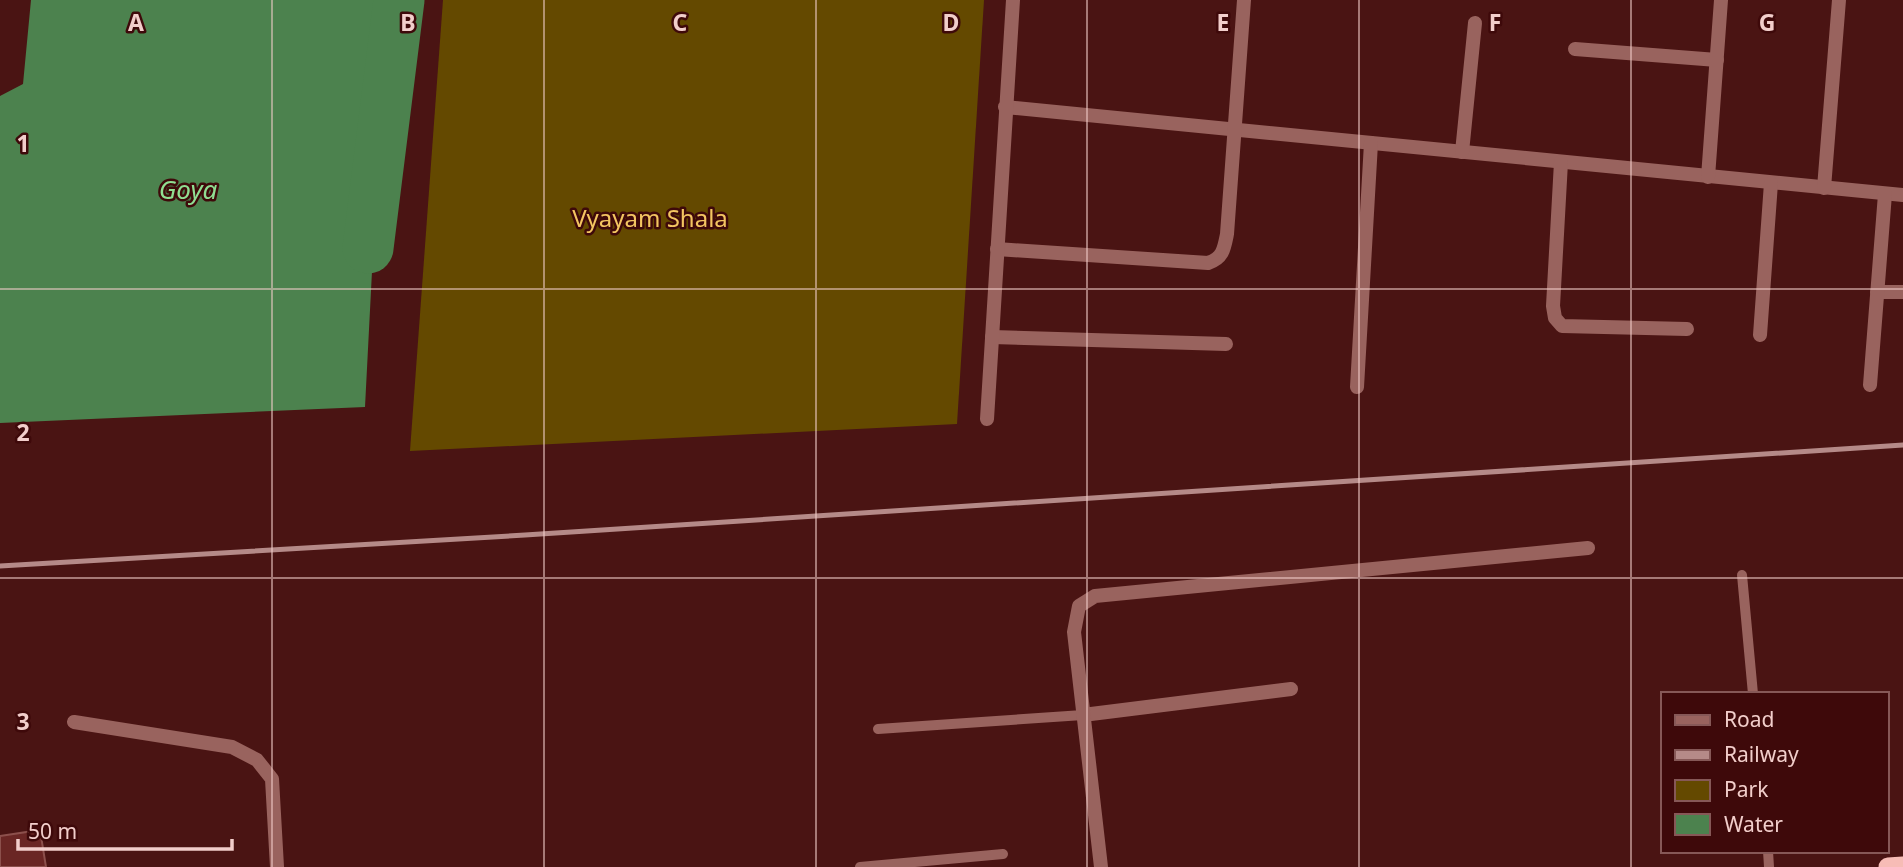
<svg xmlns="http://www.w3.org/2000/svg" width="1903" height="867" font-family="'Noto Sans',sans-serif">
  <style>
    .green { fill: #644900 }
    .water { fill: #4c824e }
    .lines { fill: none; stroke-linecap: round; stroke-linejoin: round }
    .river { stroke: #4c824e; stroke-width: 51 }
    .building { fill: #6a2624; stroke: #8c504c; stroke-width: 2 }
    .service { stroke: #99635e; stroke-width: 10 }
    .minor { stroke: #99635e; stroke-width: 14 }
    .trunk { stroke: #f7bcb6; stroke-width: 19 }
    .rail { stroke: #b58a88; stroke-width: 5 }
    .grid { fill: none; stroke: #f2cecb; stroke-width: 2; stroke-opacity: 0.55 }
    .labels { text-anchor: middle; stroke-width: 5; stroke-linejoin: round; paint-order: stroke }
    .park-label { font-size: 24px; fill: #f3c561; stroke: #3e090a }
    .water-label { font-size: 26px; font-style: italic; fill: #90de92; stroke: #3e090a }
    .grid-label { font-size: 23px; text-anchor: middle; font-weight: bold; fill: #f2cecb; stroke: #3e090a; stroke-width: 5; stroke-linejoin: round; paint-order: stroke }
  </style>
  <rect width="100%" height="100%" fill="#4a1413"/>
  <polygon class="green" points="443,0 984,0 957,424 410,451"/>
  <polygon class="water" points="31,0 386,0 365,407 0,423 0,96 23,84"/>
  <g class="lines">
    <polyline class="river" points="368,248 399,0"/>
  </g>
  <polygon class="building" points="40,830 46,867 0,867 0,836"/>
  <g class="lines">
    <g class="service">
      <polyline points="1742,575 1753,694"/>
      <polyline points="878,729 1083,715"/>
      <polyline points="1768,851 1769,867"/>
      <polyline points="860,867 1003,854"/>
    </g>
    <g class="minor">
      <polyline points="1575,49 1717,60"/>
      <polyline points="1005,107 1903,195"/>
      <polyline points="1462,152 1475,23"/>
      <polyline points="1561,162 1553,306 1555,318 1562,326 1687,329"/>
      <polyline points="1708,177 1721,0"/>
      <polyline points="1824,188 1839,0"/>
      <path d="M997,249L1208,263C1223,258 1224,249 1227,234L1244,0"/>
      <polyline points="1877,292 1903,292"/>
      <polyline points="1760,335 1771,183"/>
      <polyline points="992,337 1226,344"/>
      <polyline points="1870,385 1885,194"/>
      <polyline points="1357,387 1371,143"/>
      <polyline points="987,419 1013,0"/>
      <polyline points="1083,715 1291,689"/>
      <polyline points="74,722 232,747 257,760 272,779 277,867"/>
      <polyline points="1101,867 1074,632 1079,606 1095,596 1588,548"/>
    </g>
    <polyline class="trunk" points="1888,867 1903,866"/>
    <polyline class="rail" points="0,566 525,535 1903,445"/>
  </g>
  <path class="grid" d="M272,0V867M544,0V867M816,0V867M1087,0V867M1359,0V867M1631,0V867M0,289H1903M0,578H1903"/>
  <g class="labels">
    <g class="park-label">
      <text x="650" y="227">Vyayam Shala</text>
    </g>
    <g class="water-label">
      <text x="188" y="199">Goya</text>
    </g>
  </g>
  <g class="grid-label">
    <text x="136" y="31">A</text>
    <text x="408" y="31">B</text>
    <text x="680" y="31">C</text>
    <text x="951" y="31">D</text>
    <text x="1223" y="31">E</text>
    <text x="1495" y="31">F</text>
    <text x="1767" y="31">G</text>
    <text x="23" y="152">1</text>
    <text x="23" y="441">2</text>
    <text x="23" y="730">3</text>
  </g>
  <rect x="1661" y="692" width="228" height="161" fill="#3e090a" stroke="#865857" stroke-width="2"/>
  <rect x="1675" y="715" width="35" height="10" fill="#99635e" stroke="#865857" stroke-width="2"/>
  <text x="1724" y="727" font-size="21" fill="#f2cecb">Road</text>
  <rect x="1675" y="750" width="35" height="10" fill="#b58a88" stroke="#865857" stroke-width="2"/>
  <text x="1724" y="762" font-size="21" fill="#f2cecb">Railway</text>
  <rect x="1675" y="780" width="35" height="21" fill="#644900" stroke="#865857" stroke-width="2"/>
  <text x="1724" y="797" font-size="21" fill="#f2cecb">Park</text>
  <rect x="1675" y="814" width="35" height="21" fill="#4c824e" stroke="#865857" stroke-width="2"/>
  <text x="1724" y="832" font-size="21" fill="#f2cecb">Water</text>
  <path d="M18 839v10h214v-10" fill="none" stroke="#f2cecb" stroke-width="3.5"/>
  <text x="28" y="839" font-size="21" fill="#f2cecb" stroke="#3e090a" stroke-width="5" paint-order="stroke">50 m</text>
</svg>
